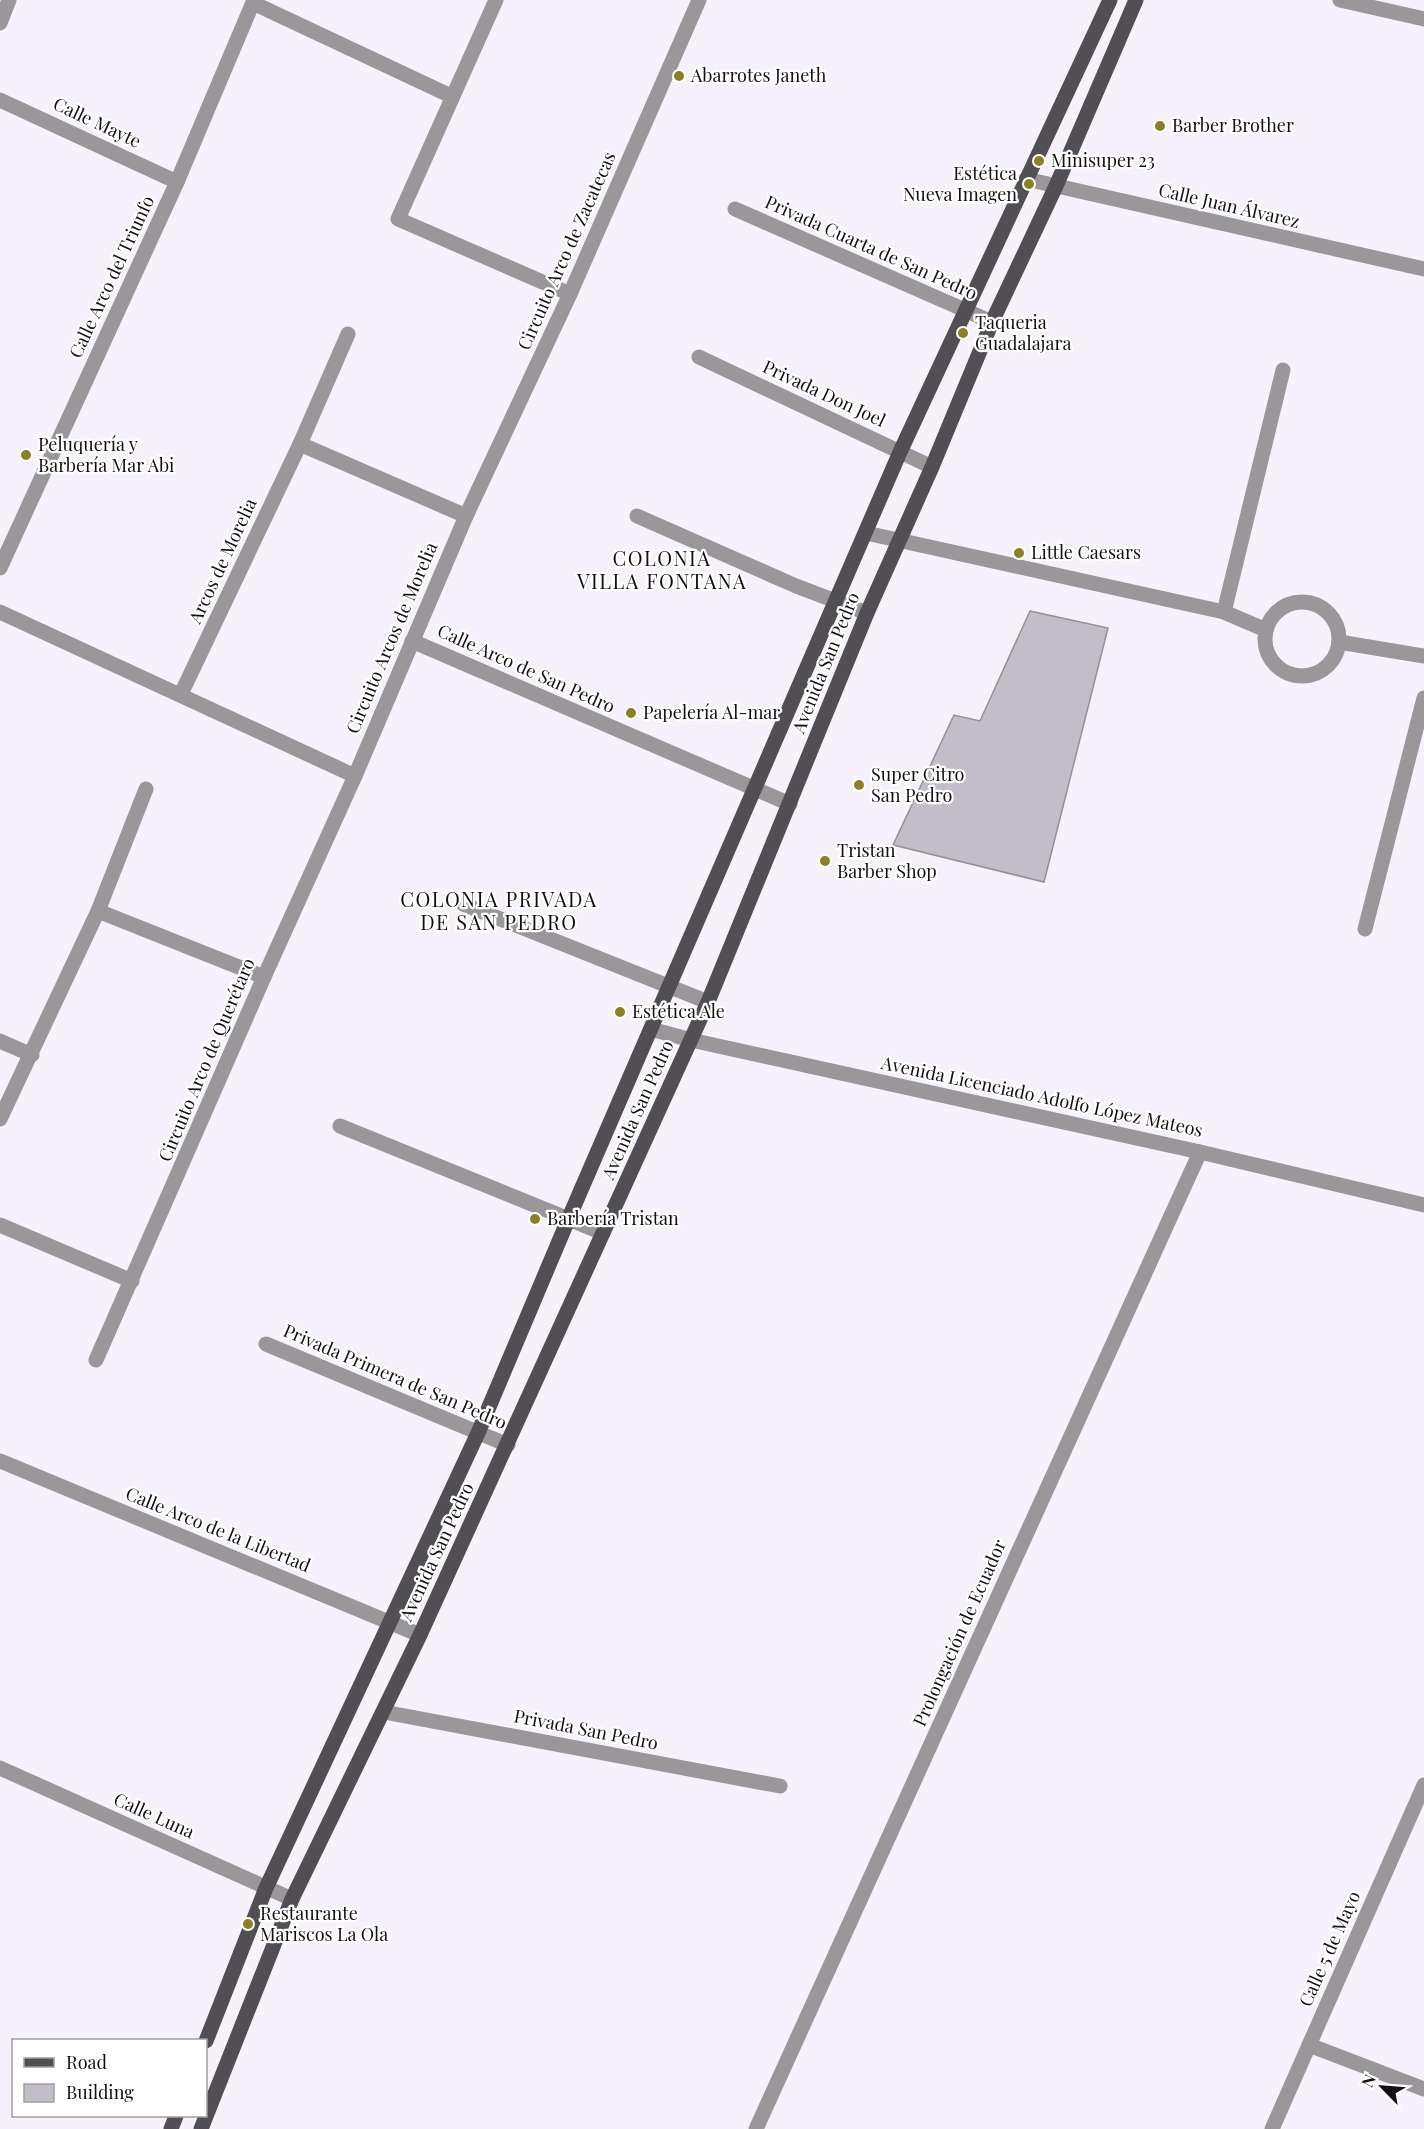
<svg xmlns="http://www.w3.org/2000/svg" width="1424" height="2129" font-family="'Playfair Display',serif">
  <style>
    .building { fill: #c2bdc6; stroke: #948f98; stroke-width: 1.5 }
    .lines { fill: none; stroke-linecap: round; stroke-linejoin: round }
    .minor { stroke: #9a979b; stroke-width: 15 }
    .major { stroke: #514e54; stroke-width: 15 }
    .poi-dot { fill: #8c8027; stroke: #fff; stroke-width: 2 }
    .labels { text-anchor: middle; stroke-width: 4.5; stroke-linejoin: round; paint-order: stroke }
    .poi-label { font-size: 18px; fill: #110f12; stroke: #fff; text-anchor: start }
    .street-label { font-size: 18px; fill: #110f12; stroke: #fff }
    .neighbourhood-label { font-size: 20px; letter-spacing: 1.5px; fill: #110f12; stroke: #fff }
  </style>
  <rect width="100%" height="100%" fill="#f6f1fa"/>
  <polygon class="building" points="1030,611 1108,628 1044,882 893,845 954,715 980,721"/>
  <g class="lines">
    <g class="minor">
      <polyline points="496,0 398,219 570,294"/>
      <polyline points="1340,0 1424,19"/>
      <polyline points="253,3 451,96"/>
      <polyline points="0,23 9,0"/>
      <polyline points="0,100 177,182"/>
      <polyline points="1026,179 1424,269"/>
      <polyline points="735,209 992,322"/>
      <polyline points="699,357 932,467"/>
      <polyline points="300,444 466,516"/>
      <polyline points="637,516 796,586 867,613"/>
      <polyline points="866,533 1224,612 1266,630"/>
      <polyline points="0,568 177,182 254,0"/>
      <circle cx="1302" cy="639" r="37"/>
      <polyline points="0,612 355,776"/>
      <polyline points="1224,612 1283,370"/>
      <polyline points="412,641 790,804"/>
      <polyline points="1339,642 1424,656"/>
      <polyline points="181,694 300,444 348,334"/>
      <polyline points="463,904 708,1002"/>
      <polyline points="98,911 264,977"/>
      <polyline points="1365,929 1424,698"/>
      <polyline points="651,1029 691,1040 1200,1152 1424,1205"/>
      <polyline points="0,1041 32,1055"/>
      <polyline points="0,1119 98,911 146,789"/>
      <polyline points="340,1126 603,1233"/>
      <polyline points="0,1225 132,1281"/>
      <polyline points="266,1344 508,1445"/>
      <polyline points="96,1360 264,977 355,776 466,516 570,294 699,0"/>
      <polyline points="0,1461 420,1635"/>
      <polyline points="384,1712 780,1786"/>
      <polyline points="0,1768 292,1899"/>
      <polyline points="1309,2045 1424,2089"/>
      <polyline points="756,2129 1200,1152"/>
      <polyline points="1272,2129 1424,1785"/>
    </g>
    <g class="major">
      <polyline points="206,2041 266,1888 478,1433 568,1220 900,452 1110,0"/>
      <polyline points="171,2129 176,2116"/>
      <polyline points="201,2129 292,1899 420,1635 708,1002 867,613 932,467 992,322 1056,186 1136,0"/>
    </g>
  </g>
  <g class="poi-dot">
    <circle cx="679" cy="76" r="6"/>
    <circle cx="1160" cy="126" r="6"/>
    <circle cx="1039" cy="161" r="6"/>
    <circle cx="1029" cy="184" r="6"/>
    <circle cx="963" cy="333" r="6"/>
    <circle cx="26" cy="455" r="6"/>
    <circle cx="1019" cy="553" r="6"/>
    <circle cx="631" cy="713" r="6"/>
    <circle cx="859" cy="785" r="6"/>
    <circle cx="825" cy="861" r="6"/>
    <circle cx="620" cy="1012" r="6"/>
    <circle cx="535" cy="1219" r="6"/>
    <circle cx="248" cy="1924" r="6"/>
  </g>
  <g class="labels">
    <g class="poi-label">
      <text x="691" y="82">Abarrotes Janeth</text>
      <text x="1172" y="132">Barber Brother</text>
      <text x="1051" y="167">Minisuper 23</text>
      <text x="1017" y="180" text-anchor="end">Estética<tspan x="1017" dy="21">Nueva Imagen</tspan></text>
      <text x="975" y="329">Taqueria<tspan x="975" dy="21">Guadalajara</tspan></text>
      <text x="38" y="451">Peluquería y<tspan x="38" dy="21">Barbería Mar Abi</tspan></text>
      <text x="1031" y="559">Little Caesars</text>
      <text x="643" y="719">Papelería Al-mar</text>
      <text x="871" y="781">Super Citro<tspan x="871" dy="21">San Pedro</tspan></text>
      <text x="837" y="857">Tristan<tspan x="837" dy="21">Barber Shop</tspan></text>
      <text x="632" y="1018">Estética Ale</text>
      <text x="547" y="1225">Barbería Tristan</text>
      <text x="260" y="1920">Restaurante<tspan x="260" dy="21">Mariscos La Ola</tspan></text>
    </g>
    <g class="street-label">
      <text transform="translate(97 123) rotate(25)" y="6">Calle Mayte</text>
      <text transform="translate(1229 206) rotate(13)" y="6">Calle Juan Álvarez</text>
      <text transform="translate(871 248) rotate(24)" y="6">Privada Cuarta de San Pedro</text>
      <text transform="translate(567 251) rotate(-66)" y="6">Circuito Arco de Zacatecas</text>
      <text transform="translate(112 277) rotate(-65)" y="6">Calle Arco del Triunfo</text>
      <text transform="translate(824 394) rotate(25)" y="6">Privada Don Joel</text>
      <text transform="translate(223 561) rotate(-65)" y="6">Arcos de Morelia</text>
      <text transform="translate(392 638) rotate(-67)" y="6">Circuito Arcos de Morelia</text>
      <text transform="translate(826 663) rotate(-68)" y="6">Avenida San Pedro</text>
      <text transform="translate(526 669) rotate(24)" y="6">Calle Arco de San Pedro</text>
      <text transform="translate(207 1060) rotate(-67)" y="6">Circuito Arco de Querétaro</text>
      <text transform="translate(1042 1097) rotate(12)" y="6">Avenida Licenciado Adolfo López Mateos</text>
      <text transform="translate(638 1110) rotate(-66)" y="6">Avenida San Pedro</text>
      <text transform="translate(395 1377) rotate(23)" y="6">Privada Primera de San Pedro</text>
      <text transform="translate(218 1530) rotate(22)" y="6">Calle Arco de la Libertad</text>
      <text transform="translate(437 1552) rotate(-65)" y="6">Avenida San Pedro</text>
      <text transform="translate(960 1633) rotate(-66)" y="6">Prolongación de Ecuador</text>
      <text transform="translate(586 1730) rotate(11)" y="6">Privada San Pedro</text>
      <text transform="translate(154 1816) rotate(24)" y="6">Calle Luna</text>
      <text transform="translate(1330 1949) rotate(-66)" y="6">Calle 5 de Mayo</text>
    </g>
    <g class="neighbourhood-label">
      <text x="662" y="566">COLONIA<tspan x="662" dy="23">VILLA FONTANA</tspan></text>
      <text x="499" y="907">COLONIA PRIVADA<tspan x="499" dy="23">DE SAN PEDRO</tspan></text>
    </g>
  </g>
  <rect x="12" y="2039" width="195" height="78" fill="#ffffff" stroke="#a09fa0" stroke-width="1.5"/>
  <rect x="24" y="2058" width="30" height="9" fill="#514e54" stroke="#a09fa0" stroke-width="1.5"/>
  <text x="66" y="2069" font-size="18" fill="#110f12">Road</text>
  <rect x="24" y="2084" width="30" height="18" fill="#c2bdc6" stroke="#a09fa0" stroke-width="1.5"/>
  <text x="66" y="2099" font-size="18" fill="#110f12">Building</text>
  <g transform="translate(1382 2087) rotate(295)" stroke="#ffffff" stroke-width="4.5" paint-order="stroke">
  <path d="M0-4.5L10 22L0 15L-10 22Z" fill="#110f12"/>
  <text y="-9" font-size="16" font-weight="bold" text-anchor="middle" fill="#110f12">N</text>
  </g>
</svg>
